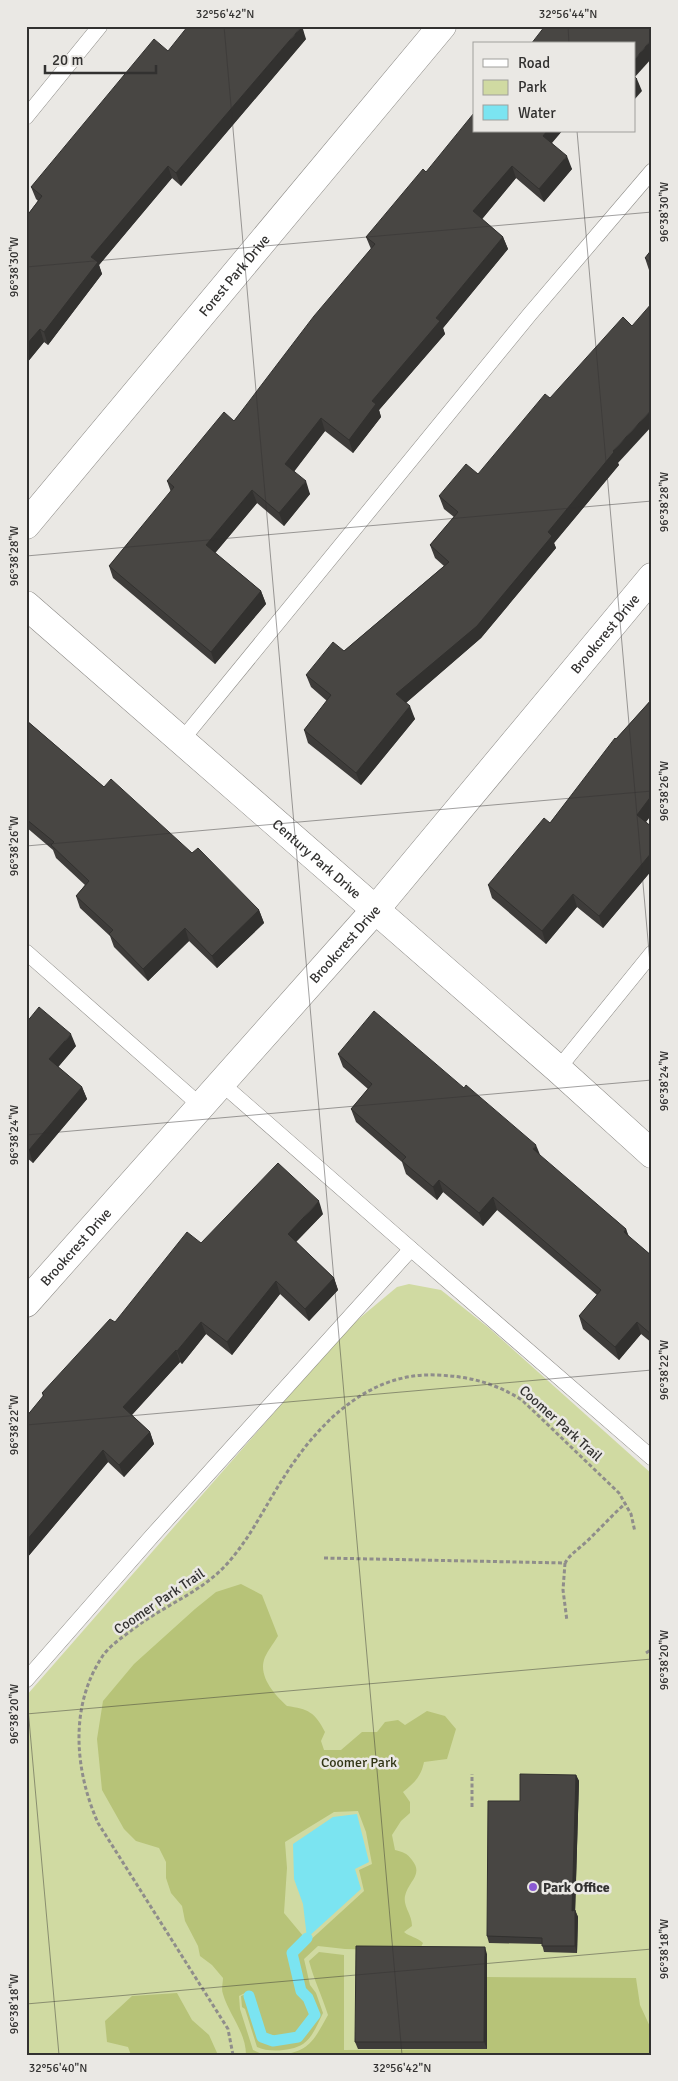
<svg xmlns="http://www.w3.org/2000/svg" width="678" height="2081" font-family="Signika,sans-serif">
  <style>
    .green { fill: #d0daa2 }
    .forest { fill: #b7c378 }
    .water { fill: #7be4f1 }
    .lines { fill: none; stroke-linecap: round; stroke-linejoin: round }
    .stream { stroke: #7be4f1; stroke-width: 11 }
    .service-casing { stroke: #8b8985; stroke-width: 16 }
    .minor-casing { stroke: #8b8985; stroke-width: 29 }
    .path { stroke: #8f8d8b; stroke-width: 3; stroke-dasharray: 4 2.5; stroke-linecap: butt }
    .service { stroke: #fff; stroke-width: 15 }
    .minor { stroke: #fff; stroke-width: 28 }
    .wall { fill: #3e3c3a }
    .shaded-wall { fill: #32312f }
    .building { fill: #484643; stroke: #32312f }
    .ticks { fill: none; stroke: #323130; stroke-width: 1; stroke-opacity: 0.45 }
    .poi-dot { fill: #8a5ad3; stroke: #eae8e4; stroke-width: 2 }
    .labels { text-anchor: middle; stroke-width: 5; stroke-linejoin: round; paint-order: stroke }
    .street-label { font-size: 14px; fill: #323130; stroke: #eae8e4 }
    .park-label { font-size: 14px; fill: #313515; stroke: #eae8e4 }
    .poi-label { font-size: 14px; font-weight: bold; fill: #323130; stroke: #eae8e4; text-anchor: start }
    .neatline { fill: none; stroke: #323130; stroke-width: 2 }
    .ticks-label { font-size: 12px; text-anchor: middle; fill: #323130 }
  </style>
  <rect width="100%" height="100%" fill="#eae8e4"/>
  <polygon class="green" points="409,1284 441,1290 489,1328 652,1474 652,2055 26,2055 26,1696 349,1327 397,1287"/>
  <g class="forest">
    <path d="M241,1584L262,1595L278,1636C274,1643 268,1650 265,1657C257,1676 275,1695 287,1706C308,1709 315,1712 325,1732L321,1741L324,1750H341L362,1732H377L385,1722L398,1720L405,1725L427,1711L445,1716L456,1729L447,1759L424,1762C421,1777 414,1783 403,1792L410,1802V1813L401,1821L392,1835L395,1850C403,1852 407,1853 412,1860C424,1875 408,1881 405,1896C403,1907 412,1914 412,1926L404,1932C410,1937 417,1937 423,1943L419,1951L345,1949L318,1946L304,1959L310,1985L316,1993L323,2013C318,2023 313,2037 303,2044C292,2051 269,2053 257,2047L245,2009L242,2007L241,1996L246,1994L261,2038L274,2043L299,2040L317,2015L310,1996L303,1989L295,1954L364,1891L359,1870L372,1864L366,1832L358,1811L334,1812L285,1842L287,1868L284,1913L304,1937L289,1952L298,1992L306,2000L311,2014L296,2034L274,2037L264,2035L249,1991L239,1996L240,2009L253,2050L264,2055H246C246,2032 229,2015 223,1994C221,1989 223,1983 223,1978L212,1965L200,1956L198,1946L185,1921L182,1906L171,1893L166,1878V1862L159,1848L136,1841L124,1829L102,1790L97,1739L103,1701L134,1664L195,1609L216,1592Z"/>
    <path d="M319,1952L344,1955V2050L486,2049L487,1977L636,1978L640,2005L652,2031V2055H277C309,2053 314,2040 328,2015C322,1996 314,1980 309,1961Z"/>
    <polygon points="177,1993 192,2020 209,2035 218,2055 131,2055 128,2047 107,2042 105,2021 132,1996"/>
  </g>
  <polygon class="water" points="357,1814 369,1862 355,1869 361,1889 307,1938 303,1904 294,1879 293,1844 333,1817"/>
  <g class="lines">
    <polyline class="stream" points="249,1996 262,2037 273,2041 298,2037 315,2015 308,1998 301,1991 292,1953 307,1938"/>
    <defs>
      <g id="service">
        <polyline points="26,117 100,26"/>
        <polyline points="181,741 530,314 652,171"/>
        <polyline points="26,952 201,1106"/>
        <polyline points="558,1069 652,953"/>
        <polyline points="411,1249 652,1458"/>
        <polyline points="26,1680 152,1536 411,1249 221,1083"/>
      </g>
      <g id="minor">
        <path id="s1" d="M26,525L442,26"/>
        <path id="s2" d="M26,605L558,1069L652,1154"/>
        <path id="s3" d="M26,1303L375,910L652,577"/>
      </g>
    </defs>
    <use href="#service" class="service-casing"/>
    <use href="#minor" class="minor-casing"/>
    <g class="path">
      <path d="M324,1558L565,1563C570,1554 579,1549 587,1541C600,1529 612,1515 626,1503"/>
      <polyline points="565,1563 563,1590 567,1621"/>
      <polyline points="646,1653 652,1649"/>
      <polyline points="472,1807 472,1774"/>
      <path d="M233,2055L228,2029L98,1823C75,1771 69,1707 102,1657C109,1646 123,1637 133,1629C163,1606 200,1593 226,1565C250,1539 265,1506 284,1477C318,1423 369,1372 436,1375C468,1376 495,1383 522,1400L619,1493L631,1514L635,1532"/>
    </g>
    <use href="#service" class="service"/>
    <use href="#minor" class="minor"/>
  </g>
  <g class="wall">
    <polygon points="306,39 181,186 172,178 99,265 102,274 48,345 44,342 26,364 26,217 38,201 36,199 31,187 168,51"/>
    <polygon points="474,131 562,131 552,143 572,169 544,202 516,178 482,219 503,237 508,249 443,328 445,334 379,410 381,417 353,453 325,431 294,471 310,494 284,526 257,503 215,553 261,591 266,604 215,664 113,578 109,566 171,492 167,481 234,421 371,249 366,237 426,172"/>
    <polygon points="652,249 652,272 649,270 645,258"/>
    <polygon points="618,463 619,465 554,543 556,548 481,638 406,703 415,719 361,785 308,743 304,730 327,701 311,687 306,675 344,651 444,566 435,558 430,545 454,517 444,509 439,496 478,474"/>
    <polygon points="652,699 652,814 646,822 652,827 652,870 603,928 577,907 546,944 492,898 488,885 550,823 616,739"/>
    <polygon points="26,720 104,787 192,853 259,910 264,923 217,968 189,941 148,981 114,947 110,936 80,908 76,896 85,885 56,858 53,850 26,827"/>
    <polygon points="26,1023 76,1046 58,1067 82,1087 87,1099 33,1163 26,1157"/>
    <polygon points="338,1054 540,1156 626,1229 628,1236 652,1256 652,1343 641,1334 619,1360 583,1329 579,1316 597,1295 497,1210 483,1226 443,1192 437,1200 406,1174 402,1162 356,1122 351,1109 368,1089 343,1067"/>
    <polygon points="323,1214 296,1242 334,1278 338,1290 309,1321 280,1294 232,1355 206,1334 182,1364 180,1362 132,1415 150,1432 154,1444 124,1477 108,1462 26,1559 26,1417 43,1397 42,1393 115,1322 201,1243"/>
    <polygon points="576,1775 579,1781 575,1910 578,1917 577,1953 544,1952 542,1944 489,1943 487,1936 520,1801"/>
    <polygon points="487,1954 487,2049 358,2049 355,2042"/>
  </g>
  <g class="shaded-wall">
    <polygon points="302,26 306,39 181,186 176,173"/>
    <polygon points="652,39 652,58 634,78 634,60"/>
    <polygon points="637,79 642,91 634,100 634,82"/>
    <polygon points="547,131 562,131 547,148 543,136"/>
    <polygon points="567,156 572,169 544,202 539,189"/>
    <polygon points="168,166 172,178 99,265 102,274 48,345 44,332 91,257"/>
    <polygon points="512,166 516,178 478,224 473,211"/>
    <polygon points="503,237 508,249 443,328 445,334 379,410 381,417 353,453 349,440 372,401 436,318"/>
    <polygon points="40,329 44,342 26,364 26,345"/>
    <polygon points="652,409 652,426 618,463 619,465 554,543 556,548 481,638 401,707 396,694 548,532 613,451"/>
    <polygon points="321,418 325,431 290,477 285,464"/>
    <polygon points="306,481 310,494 284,526 279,513"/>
    <polygon points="252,490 257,503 211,558 206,545"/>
    <polygon points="261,591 266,604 215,664 211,652"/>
    <polygon points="410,706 415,719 361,785 356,773"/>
    <polygon points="652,795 652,814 641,828 637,815"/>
    <polygon points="652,852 652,870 603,928 599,916"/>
    <polygon points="573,894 577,907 546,944 542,931"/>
    <polygon points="259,910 264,923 217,968 212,956"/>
    <polygon points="185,928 189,941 148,981 143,969"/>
    <polygon points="71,1034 76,1046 54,1072 49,1059"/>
    <polygon points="82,1087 87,1099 33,1163 29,1150"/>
    <polygon points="536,1145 541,1157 533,1149"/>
    <polygon points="439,1180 443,1192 437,1200 433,1187"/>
    <polygon points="493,1197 497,1210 483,1226 479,1213"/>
    <polygon points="319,1201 323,1214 292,1246 288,1234"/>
    <polygon points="626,1229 631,1242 624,1232"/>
    <polygon points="334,1278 338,1290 309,1321 305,1309"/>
    <polygon points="276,1281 280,1294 232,1355 227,1342"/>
    <polygon points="201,1322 206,1334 182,1364 177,1351"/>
    <polygon points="637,1322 641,1334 619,1360 615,1347"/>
    <polygon points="176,1350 180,1362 128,1419 123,1407"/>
    <polygon points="150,1432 154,1444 124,1477 119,1465"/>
    <polygon points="103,1450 108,1462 26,1559 26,1541"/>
    <polygon points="576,1775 579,1781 575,1917 572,1911"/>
    <polygon points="575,1910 578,1917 577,1953 575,1946"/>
    <polygon points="485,1947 487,1954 487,2049 484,2042"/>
  </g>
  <g class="building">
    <polygon points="188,26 302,26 176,173 168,166 91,257 98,262 44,332 40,329 26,345 26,217 42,196 31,187 154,39 168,51"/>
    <polygon points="545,26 652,26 652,39 634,60 634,44 531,44"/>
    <polygon points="634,76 637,79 634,82"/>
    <polygon points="474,113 474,131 547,131 543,136 567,156 539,189 512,166 473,211 503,237 436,318 440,321 372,401 376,404 349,440 321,418 285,464 306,481 279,513 252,490 206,545 261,591 211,652 109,566 174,487 167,481 224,412 234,421 314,316 375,244 366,237 423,169 426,172"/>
    <polygon points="652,249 652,264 645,258"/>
    <polygon points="652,303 652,409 613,451 614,452 548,532 552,536 477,626 396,694 410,706 356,773 304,730 331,695 306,675 333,642 344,651 449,562 430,545 458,512 439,496 466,464 478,474 545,394 550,398 623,317 632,326"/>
    <polygon points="652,699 652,795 637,815 652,827 652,852 599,916 573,894 542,931 488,885 544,818 550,823 615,738 616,739"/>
    <polygon points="26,720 104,787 111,779 192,853 198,848 259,910 212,956 185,928 143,969 109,934 113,930 76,896 89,881 51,845 54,842 26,819"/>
    <polygon points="39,1007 71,1034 49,1059 82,1087 29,1150 26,1148 26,1023"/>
    <polygon points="374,1011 464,1088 466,1085 536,1145 533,1149 626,1229 624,1232 652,1256 652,1335 637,1322 615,1347 579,1316 601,1290 493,1197 479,1213 439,1180 433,1187 402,1161 406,1157 351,1109 372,1084 338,1054"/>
    <polygon points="278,1163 319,1201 288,1234 334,1278 305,1309 276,1281 227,1342 201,1322 177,1351 176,1350 123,1407 150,1432 119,1465 103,1450 26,1541 26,1417 44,1395 42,1393 110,1319 115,1322 187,1232 201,1243"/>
    <polygon points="520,1774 576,1775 572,1911 575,1910 575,1946 542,1946 542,1938 487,1936 488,1801 520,1801"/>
    <polygon points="356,1946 485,1947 484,2042 355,2042"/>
  </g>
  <path class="ticks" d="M224,26L402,2055M568,26L569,44M577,131L652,986M26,267L652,212M26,556L652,501M26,846L652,791M26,1135L652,1080M26,1425L652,1370M26,1686L59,2055M26,1714L652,1659M26,2004L652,1949"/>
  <circle class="poi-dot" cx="533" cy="1887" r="5"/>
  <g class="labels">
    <g class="street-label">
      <text dy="5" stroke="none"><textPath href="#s1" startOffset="325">Forest Park Drive</textPath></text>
      <text dy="5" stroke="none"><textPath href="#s3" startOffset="885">Brookcrest Drive</textPath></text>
      <text dy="5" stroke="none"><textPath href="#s2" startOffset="386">Century Park Drive</textPath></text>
      <text dy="5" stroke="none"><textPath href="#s3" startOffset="480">Brookcrest Drive</textPath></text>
      <text dy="5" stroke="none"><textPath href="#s3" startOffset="75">Brookcrest Drive</textPath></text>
      <text transform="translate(561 1423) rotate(42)" y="5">Coomer Park Trail</text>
      <text transform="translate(159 1601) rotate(-34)" y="5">Coomer Park Trail</text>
    </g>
    <g class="park-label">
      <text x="359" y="1767">Coomer Park</text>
    </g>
    <g class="poi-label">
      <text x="543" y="1892">Park Office</text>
    </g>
  </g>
  <rect width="678" height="2081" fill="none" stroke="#eae8e4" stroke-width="55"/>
  <rect x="473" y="42" width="162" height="90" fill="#eae8e4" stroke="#a09f9c"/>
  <rect x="483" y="59" width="25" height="8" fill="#ffffff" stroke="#a09f9c"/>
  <text x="518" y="68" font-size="15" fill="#323130">Road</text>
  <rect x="483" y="80" width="25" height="15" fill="#d0daa2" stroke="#a09f9c"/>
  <text x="518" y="92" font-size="15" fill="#323130">Park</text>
  <rect x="483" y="105" width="25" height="15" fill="#7be4f1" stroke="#a09f9c"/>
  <text x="518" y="118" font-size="15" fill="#323130">Water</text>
  <path d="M45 65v8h111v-8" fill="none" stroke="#323130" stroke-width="2.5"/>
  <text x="52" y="65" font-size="15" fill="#323130" stroke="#eae8e4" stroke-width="4" paint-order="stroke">20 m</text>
  <rect x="28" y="28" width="622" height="2026" class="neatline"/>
  <g class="ticks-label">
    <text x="225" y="18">32°56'42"N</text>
    <text x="568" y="18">32°56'44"N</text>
    <text transform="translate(664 212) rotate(-90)" y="4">96°38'30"W</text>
    <text transform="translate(14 267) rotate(-90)" y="4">96°38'30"W</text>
    <text transform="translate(664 502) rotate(-90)" y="4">96°38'28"W</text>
    <text transform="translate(14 556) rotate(-90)" y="4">96°38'28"W</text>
    <text transform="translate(664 791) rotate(-90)" y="4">96°38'26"W</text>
    <text transform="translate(14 846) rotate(-90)" y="4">96°38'26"W</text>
    <text transform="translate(664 1081) rotate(-90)" y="4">96°38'24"W</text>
    <text transform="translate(14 1135) rotate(-90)" y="4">96°38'24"W</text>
    <text transform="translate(664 1370) rotate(-90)" y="4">96°38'22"W</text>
    <text transform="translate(14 1425) rotate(-90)" y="4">96°38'22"W</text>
    <text transform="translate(664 1660) rotate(-90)" y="4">96°38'20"W</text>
    <text transform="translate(14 1714) rotate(-90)" y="4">96°38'20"W</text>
    <text transform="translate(664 1949) rotate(-90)" y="4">96°38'18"W</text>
    <text transform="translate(14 2004) rotate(-90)" y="4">96°38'18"W</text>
    <text x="58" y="2072">32°56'40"N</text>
    <text x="402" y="2072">32°56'42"N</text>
  </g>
</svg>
